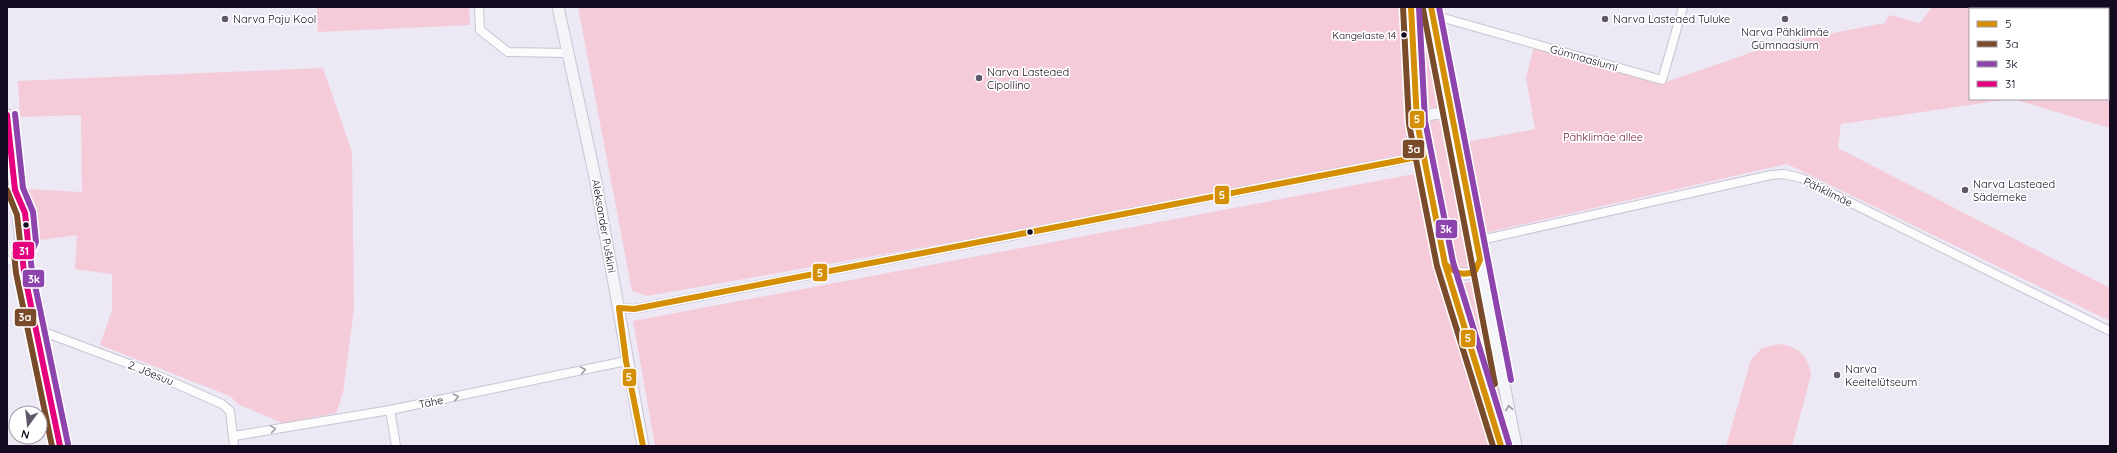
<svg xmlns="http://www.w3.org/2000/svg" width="2117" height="453" font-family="Quicksand,sans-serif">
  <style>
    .green { fill: #f5cbda }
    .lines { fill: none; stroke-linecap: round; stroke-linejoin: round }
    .street-casing { stroke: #cac3d4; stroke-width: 10 }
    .secondary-casing { stroke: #cac3d4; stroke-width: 13 }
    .street { stroke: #fcfcfd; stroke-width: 8 }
    .secondary { stroke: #f4f5f8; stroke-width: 11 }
    .bus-1-casing { stroke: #fff; stroke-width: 9 }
    .bus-2-casing { stroke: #fff; stroke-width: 9 }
    .bus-3-casing { stroke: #fff; stroke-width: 9 }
    .bus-4-casing { stroke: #fff; stroke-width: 9 }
    .bus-1 { stroke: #d58f05; stroke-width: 6 }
    .bus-2 { stroke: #7a4b2a; stroke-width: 6 }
    .bus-3 { stroke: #8e44ad; stroke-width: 6 }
    .bus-4 { stroke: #e5007d; stroke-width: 6 }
    .oneway { stroke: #a09ca5 }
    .oneway2 { stroke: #9b97a2 }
    .poi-dot { fill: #60586a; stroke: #fff; stroke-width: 1.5 }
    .bus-dot { fill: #150b20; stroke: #fff; stroke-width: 1.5 }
    .labels { text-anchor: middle; stroke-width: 3.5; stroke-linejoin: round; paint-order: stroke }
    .bus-label { font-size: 10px; fill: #150b20; stroke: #fff; text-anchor: end }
    .poi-label { font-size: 11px; fill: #150b20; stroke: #fff; text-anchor: start }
    .street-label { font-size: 11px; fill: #150b20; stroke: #fff }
    .park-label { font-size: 11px; fill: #6f1638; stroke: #fff }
    .line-badge { stroke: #fff; stroke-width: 1.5 }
    .badge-label { font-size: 11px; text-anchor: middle; font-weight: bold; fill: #fff }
  </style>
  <rect width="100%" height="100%" fill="#ece8f4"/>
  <g class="green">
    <polygon points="317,7 469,7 470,25 318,32"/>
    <polygon points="578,7 1400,7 1411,158 1203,198 647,296 632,291"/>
    <polygon points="1418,7 1421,7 1429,47 1438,70 1446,109 1429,107 1421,109"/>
    <polygon points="1932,7 2110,7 2110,32 2108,33 2108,9 1970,9 1970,99 2010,99 1841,124 1838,148 2110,288 2110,321 1787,164 1480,234 1462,143 1535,129 1526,78 1534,47 1663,83 1776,44 1885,23 1889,15 1920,23"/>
    <polygon points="2108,40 2110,42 2110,128 2013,99 2108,99"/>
    <polygon points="323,68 352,152 354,309 343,393 336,413 282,423 238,404 230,396 100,345 112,310 112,274 75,269 77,235 40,240 37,214 27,189 82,192 81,115 20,117 18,81"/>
    <polygon points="1436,119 1445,126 1451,160 1458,177 1474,260 1472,268 1458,269 1456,264 1449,226 1440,210 1425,129 1428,121"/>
    <polygon points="1414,174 1501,446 655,446 633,321"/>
    <polygon points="1479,280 1504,412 1502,413 1455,281 1465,283"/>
    <path d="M1779,344C1798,346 1808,356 1811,375L1792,446H1726L1751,360L1762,348Z"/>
  </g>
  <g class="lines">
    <defs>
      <g id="street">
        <polyline points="479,7 480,30 508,52 568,53"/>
        <polyline points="1433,15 1662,80 1683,7"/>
        <polyline points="1476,241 1771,175 1784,174 1801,178 2110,331"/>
        <polyline points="7,261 23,258"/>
        <polyline points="619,308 634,309 1423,156"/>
        <polyline points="36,329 145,370 222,404 230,411 234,446"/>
        <polyline points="390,410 396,446"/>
        <polyline points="234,436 390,410 626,361"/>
      </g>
      <g id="secondary">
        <polyline points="558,7 595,177 643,446"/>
        <path d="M1411,7L1417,122L1445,264C1459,326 1487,384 1501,446"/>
        <polyline points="1431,7 1516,446"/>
        <polyline points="7,115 24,272 60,446"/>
        <path d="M1417,122C1428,113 1445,108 1454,124"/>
        <path d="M1445,264C1455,276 1477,280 1480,260"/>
      </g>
    </defs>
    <use href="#street" class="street-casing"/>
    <use href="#secondary" class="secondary-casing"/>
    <use href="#street" class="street"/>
    <use href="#secondary" class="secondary"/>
    <defs>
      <g id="bus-1">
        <polyline points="1411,7 1417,122 1445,264 1501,446"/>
        <path d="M1431,7L1480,260L1475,271C1464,277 1453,272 1445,264"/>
        <polyline points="619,308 634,309 1423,156"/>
        <polyline points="619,308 626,361 643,446"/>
      </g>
      <g id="bus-2">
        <polyline points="1403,7 1409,124 1437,266 1493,446"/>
        <polyline points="1423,9 1495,384"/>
        <polyline points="7,190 17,215 20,241 14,253 16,273 52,446"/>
      </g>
      <g id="bus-3">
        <polyline points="1419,7 1425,121 1453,262 1509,444"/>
        <polyline points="1439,7 1511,380"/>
        <polyline points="15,114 23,188 33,212 36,242 30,255 32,271 68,444"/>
      </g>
      <polyline id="bus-4" points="7,115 15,190 25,213 28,242 22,254 24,272 60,446"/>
    </defs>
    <use href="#bus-1" class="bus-1-casing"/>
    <use href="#bus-2" class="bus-2-casing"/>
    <use href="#bus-3" class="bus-3-casing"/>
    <use href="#bus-4" class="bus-4-casing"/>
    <use href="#bus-1" class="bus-1"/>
    <use href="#bus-2" class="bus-2"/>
    <use href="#bus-3" class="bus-3"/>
    <use href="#bus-4" class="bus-4"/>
  </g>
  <defs><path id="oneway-chevron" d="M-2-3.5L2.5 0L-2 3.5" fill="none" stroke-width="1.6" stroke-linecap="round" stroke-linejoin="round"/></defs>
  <g class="oneway">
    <use href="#oneway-chevron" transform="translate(583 370) rotate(-12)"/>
    <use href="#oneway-chevron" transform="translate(456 397) rotate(-12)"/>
    <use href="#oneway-chevron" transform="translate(273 429) rotate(-9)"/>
  </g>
  <use class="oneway2" href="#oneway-chevron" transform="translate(1509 408) rotate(-101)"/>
  <g class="poi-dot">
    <circle cx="225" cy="19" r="4"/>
    <circle cx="1605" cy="19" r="4"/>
    <circle cx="1785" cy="19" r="4"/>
    <circle cx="979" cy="78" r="4"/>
    <circle cx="1965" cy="190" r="4"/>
    <circle cx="1837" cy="375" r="4"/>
  </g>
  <g class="bus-dot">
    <circle cx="1404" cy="35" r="3.5"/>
    <circle cx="26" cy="225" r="3.5"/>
    <circle cx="1030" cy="232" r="3.5"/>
  </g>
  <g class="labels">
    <g class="bus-label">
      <text x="1396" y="39">Kangelaste 14</text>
    </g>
    <g class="poi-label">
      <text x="233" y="23">Narva Paju Kool</text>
      <text x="1613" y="23">Narva Lasteaed Tuluke</text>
      <text x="1785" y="36" text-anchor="middle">Narva Pähklimäe<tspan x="1785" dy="13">Gümnaasium</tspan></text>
      <text x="987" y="76">Narva Lasteaed<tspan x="987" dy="13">Cipollino</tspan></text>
      <text x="1973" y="188">Narva Lasteaed<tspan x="1973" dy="13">Sädemeke</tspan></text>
      <text x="1845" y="373">Narva<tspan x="1845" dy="13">Keeltelütseum</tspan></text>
    </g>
    <g class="street-label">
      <text transform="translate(1584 58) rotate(16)" y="4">Gümnaasiumi</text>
      <text transform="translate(1828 192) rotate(26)" y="4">Pähklimäe</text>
      <text transform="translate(604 226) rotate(80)" y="4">Aleksander Puškini</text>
      <text transform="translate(151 373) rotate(22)" y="4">2. Jõesuu</text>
      <text transform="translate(431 402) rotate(-12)" y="4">Tähe</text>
    </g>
    <g class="park-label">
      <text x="1603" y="141">Pähklimäe allee</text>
    </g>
  </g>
  <g class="line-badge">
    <rect x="1409" y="110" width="16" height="19" rx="4" fill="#d58f05"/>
    <rect x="1402" y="139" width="23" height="20" rx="4" fill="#7a4b2a"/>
    <rect x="1214" y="185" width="16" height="20" rx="4" fill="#d58f05"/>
    <rect x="1435" y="219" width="23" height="20" rx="4" fill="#8e44ad"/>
    <rect x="12" y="241" width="23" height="19" rx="4" fill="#e5007d"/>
    <rect x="812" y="263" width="16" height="19" rx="4" fill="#d58f05"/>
    <rect x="22" y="269" width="23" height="19" rx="4" fill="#8e44ad"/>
    <rect x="14" y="308" width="23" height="19" rx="4" fill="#7a4b2a"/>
    <rect x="1460" y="329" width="16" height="19" rx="4" fill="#d58f05"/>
    <rect x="622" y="368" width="15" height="19" rx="4" fill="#d58f05"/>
  </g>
  <g class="badge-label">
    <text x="1417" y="123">5</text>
    <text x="1414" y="153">3a</text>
    <text x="1222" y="199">5</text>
    <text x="1446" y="233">3k</text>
    <text x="24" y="255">31</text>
    <text x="820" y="277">5</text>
    <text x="34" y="283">3k</text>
    <text x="25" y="321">3a</text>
    <text x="1468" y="342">5</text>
    <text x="629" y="381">5</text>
  </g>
  <rect width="2117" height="453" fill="none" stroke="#150b20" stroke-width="16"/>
  <rect x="1969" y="8" width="140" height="92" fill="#ffffff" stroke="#a19da6"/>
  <rect x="1977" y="21" width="20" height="6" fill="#d58f05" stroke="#a19da6"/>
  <text x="2005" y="28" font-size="12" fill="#150b20">5</text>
  <rect x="1977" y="41" width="20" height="6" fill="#7a4b2a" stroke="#a19da6"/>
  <text x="2005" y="48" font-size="12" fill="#150b20">3a</text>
  <rect x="1977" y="61" width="20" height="6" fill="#8e44ad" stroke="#a19da6"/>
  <text x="2005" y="68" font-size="12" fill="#150b20">3k</text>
  <rect x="1977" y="81" width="20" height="6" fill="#e5007d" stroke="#a19da6"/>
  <text x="2005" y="88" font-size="12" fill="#150b20">31</text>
  <g transform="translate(28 425) rotate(195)"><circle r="19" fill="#ffffff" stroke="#a19da6"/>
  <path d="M0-3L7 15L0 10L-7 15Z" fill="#60586a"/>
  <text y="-6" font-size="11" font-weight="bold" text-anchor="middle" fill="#150b20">N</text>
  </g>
</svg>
